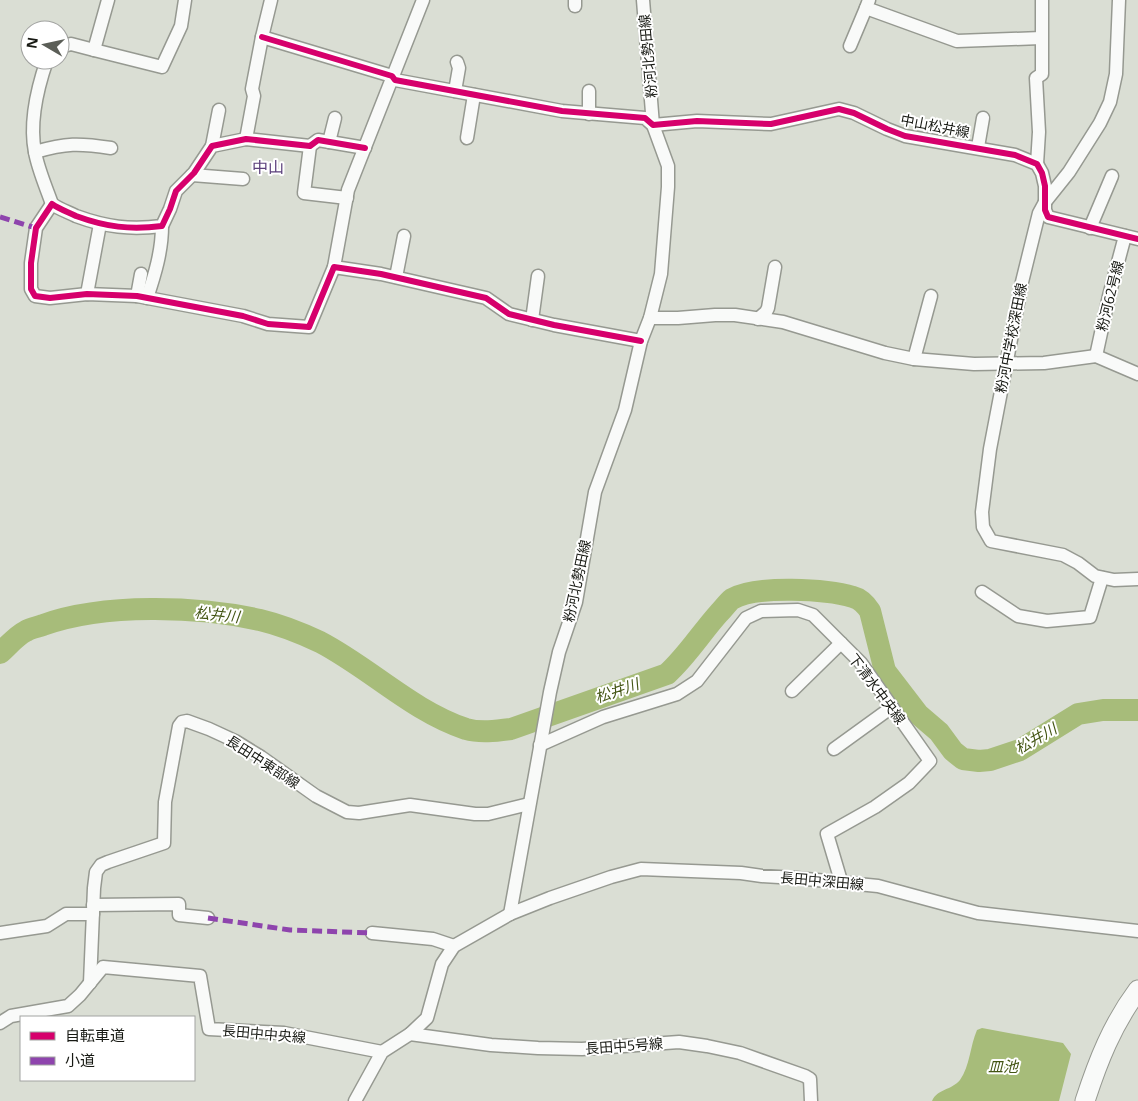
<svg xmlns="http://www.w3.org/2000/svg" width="1138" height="1101" font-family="'Open Sans','Noto Sans JP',sans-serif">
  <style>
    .water { fill: #a7bc7a }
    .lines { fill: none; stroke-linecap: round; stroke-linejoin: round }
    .river { stroke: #a7bc7a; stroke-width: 22 }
    .street-casing { stroke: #969991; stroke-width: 15 }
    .secondary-casing { stroke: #969991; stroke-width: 21 }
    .street { stroke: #f9faf9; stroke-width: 12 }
    .secondary { stroke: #f9faf9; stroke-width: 19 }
    .quiet { stroke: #8e44ad; stroke-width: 5; stroke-dasharray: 10 5; stroke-linecap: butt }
    .cycleway-casing { stroke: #fff; stroke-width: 9 }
    .cycleway { stroke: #d6006c; stroke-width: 6 }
    .labels { text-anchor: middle; stroke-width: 4; stroke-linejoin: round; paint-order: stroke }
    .street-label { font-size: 14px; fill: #171913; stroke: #fff }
    .water-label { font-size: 15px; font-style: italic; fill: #435514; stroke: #fff }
    .quarter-label { font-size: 16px; fill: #5c407c; stroke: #fff }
  </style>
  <rect width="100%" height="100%" fill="#daded4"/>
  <path class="water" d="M982,1028L1063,1043L1071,1054L1059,1101H932C937,1089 952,1090 960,1080C970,1066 970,1046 977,1030Z"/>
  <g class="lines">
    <path class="river" d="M0,653C8,646 16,636 26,631C31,628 38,627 43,625C104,603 198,606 260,620C281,625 301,633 320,642C370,668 412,711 466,729C480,733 496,731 511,729L667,674C687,656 701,633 719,613C723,609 728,602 732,599C756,585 827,589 853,597C861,599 866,605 870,611L885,671L918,714L939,732L953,751L963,759L979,761L990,760L1020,750L1078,714L1103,710H1138"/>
    <defs>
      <g id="street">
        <polyline points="108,0 94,50 162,67 181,26 185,0"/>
        <polyline points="869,0 866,8 957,41 1041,38"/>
        <polyline points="1119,0 1116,74 1110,102 1100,123 1069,172 1045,202 1039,213 1022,282 990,449 982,512 983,527 991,541 1063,555 1078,563 1095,576 1114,580 1138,579"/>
        <polyline points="575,6 575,0"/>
        <polyline points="262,37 392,76 395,80 562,111 645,118 653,125 697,121 771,124 839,109 854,113 887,129 905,136 1015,155 1037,164 1042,173 1045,186 1045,210 1048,217 1138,239"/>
        <polyline points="850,46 866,8"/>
        <polyline points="60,47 71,44 94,50"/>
        <path d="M47,60C37,89 29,122 35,152C38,169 46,187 52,204"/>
        <polyline points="455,91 459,68 457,62"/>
        <polyline points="589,91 589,114"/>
        <polyline points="467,138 474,95"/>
        <polyline points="246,139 254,96 252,89 262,37 271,0"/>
        <polyline points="329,142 335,118"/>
        <polyline points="212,146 219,110"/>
        <polyline points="310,146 304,193 347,198"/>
        <polyline points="978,147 983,118"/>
        <path d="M365,148L318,140L310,146L246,139L212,146L194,173L176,191L170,209L162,226C130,230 106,227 76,216C68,212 59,209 52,204L36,228L31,263V289L35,296L50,298L87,294L137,296L243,316L268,324L309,327L334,267L381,274L486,298L509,314L554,325L641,341"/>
        <path d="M35,152C66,143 79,143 111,148"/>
        <polyline points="1037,164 1039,132 1036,78 1042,74 1042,0"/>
        <polyline points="192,175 243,179"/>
        <polyline points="1090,228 1112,176"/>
        <polyline points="334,267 348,190 423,0"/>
        <polyline points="396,277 404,236"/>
        <polyline points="87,294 100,224"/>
        <polyline points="137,296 141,274"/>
        <path d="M147,298C155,274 162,251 162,226"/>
        <polyline points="650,318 678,318 715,315 735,315 783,322 885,353 914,359 974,364 1044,363 1096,356 1138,374"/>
        <polyline points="758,319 766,312 768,308 775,267"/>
        <polyline points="532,320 538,276"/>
        <polyline points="1096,356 1109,296 1125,236"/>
        <polyline points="914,359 931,296"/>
        <polyline points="982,592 1018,616 1047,621 1090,617 1102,578"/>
        <polyline points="792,691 841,643"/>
        <polyline points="540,745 603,717 677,694 697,681 746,618 761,611 798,610 813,615 861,663 930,761 909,783 875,807 827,834 841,881"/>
        <polyline points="834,749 892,707"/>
        <polyline points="93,905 179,904 179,915 208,918"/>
        <polyline points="510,914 550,692 559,652 576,602 595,492 625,410 641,341 650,318 661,274 668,187 668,166 653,125 643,0"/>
        <polyline points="0,933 47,926 66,914 93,914"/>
        <polyline points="372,933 433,939 454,946"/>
        <polyline points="90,983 94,888 96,872 101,865 108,862 164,843 165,802 179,726 182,722 187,721 209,729 235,741 261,757 316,796 347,812 359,813 410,805 475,814 488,814 529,804"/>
        <polyline points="0,1023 11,1016 68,1006 80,995 103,967 200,976 209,1029 284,1033 382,1052"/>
        <polyline points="410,1034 491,1045 538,1048 582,1049 679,1042 707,1046 740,1053 805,1076 810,1079 811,1101"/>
        <polyline points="355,1101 382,1052 410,1034 427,1018 442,964 454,946 510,914 550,898 611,877 641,869 741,873 762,876 796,878 878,886 978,913 1138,931"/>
      </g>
      <path id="secondary" d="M1085,1101C1098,1061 1112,1025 1138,990"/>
    </defs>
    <use href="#street" class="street-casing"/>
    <use href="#secondary" class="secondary-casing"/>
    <use href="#street" class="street"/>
    <use href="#secondary" class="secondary"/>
    <g class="quiet">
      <polyline points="0,217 36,228"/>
      <polyline points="208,918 290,930 372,933"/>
    </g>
    <defs>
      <g id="cycleway">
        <polyline points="262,37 392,76 395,80 562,111 645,118 653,125 697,121 771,124 839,109 854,113 887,129 905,136 1015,155 1037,164 1042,173 1045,186 1045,210 1048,217 1138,239"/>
        <path d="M365,148L318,140L310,146L246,139L212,146L194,173L176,191L170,209L162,226C130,230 106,227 76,216C68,212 59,209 52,204L36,228L31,263V289L35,296L50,298L87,294L137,296L243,316L268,324L309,327L334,267L381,274L486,298L509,314L554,325L641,341"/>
      </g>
    </defs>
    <use href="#cycleway" class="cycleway-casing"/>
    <use href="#cycleway" class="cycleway"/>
  </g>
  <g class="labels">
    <g class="street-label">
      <text transform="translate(648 56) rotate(-95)" y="5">粉河北勢田線</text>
      <text transform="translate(935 126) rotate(11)" y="5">中山松井線</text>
      <text transform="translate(1110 296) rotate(-76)" y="5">粉河62号線</text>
      <text transform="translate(1011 338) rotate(-79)" y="5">粉河中学校深田線</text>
      <text transform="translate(577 581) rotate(-78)" y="5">粉河北勢田線</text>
      <text transform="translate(877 689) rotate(53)" y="5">下清水中央線</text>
      <text transform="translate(263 762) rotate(33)" y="5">長田中東部線</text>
      <text transform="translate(822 881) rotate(5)" y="5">長田中深田線</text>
      <text transform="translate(264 1034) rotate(5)" y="5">長田中中央線</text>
      <text transform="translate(624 1046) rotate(-4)" y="5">長田中5号線</text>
    </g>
    <g class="water-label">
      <text transform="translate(217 615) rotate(6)" y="5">松井川</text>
      <text transform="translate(617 691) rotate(-19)" y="5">松井川</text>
      <text transform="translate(1036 739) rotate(-30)" y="5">松井川</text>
      <text x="1003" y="1072">皿池</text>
    </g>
    <g class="quarter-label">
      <text x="268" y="173">中山</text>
    </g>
  </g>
  <rect x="20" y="1016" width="175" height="65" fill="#ffffff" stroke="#a2a3a1"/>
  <rect x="30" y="1032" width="25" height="8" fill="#d6006c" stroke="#a2a3a1"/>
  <text x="65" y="1041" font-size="15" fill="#171913">自転車道</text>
  <rect x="30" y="1057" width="25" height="8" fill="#8e44ad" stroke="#a2a3a1"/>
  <text x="65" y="1066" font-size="15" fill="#171913">小道</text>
  <g transform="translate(45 45) rotate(279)"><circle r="24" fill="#ffffff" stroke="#a2a3a1"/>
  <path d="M0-4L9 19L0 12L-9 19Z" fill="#5b5e57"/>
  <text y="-8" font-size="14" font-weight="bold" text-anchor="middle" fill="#171913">N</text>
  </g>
</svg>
